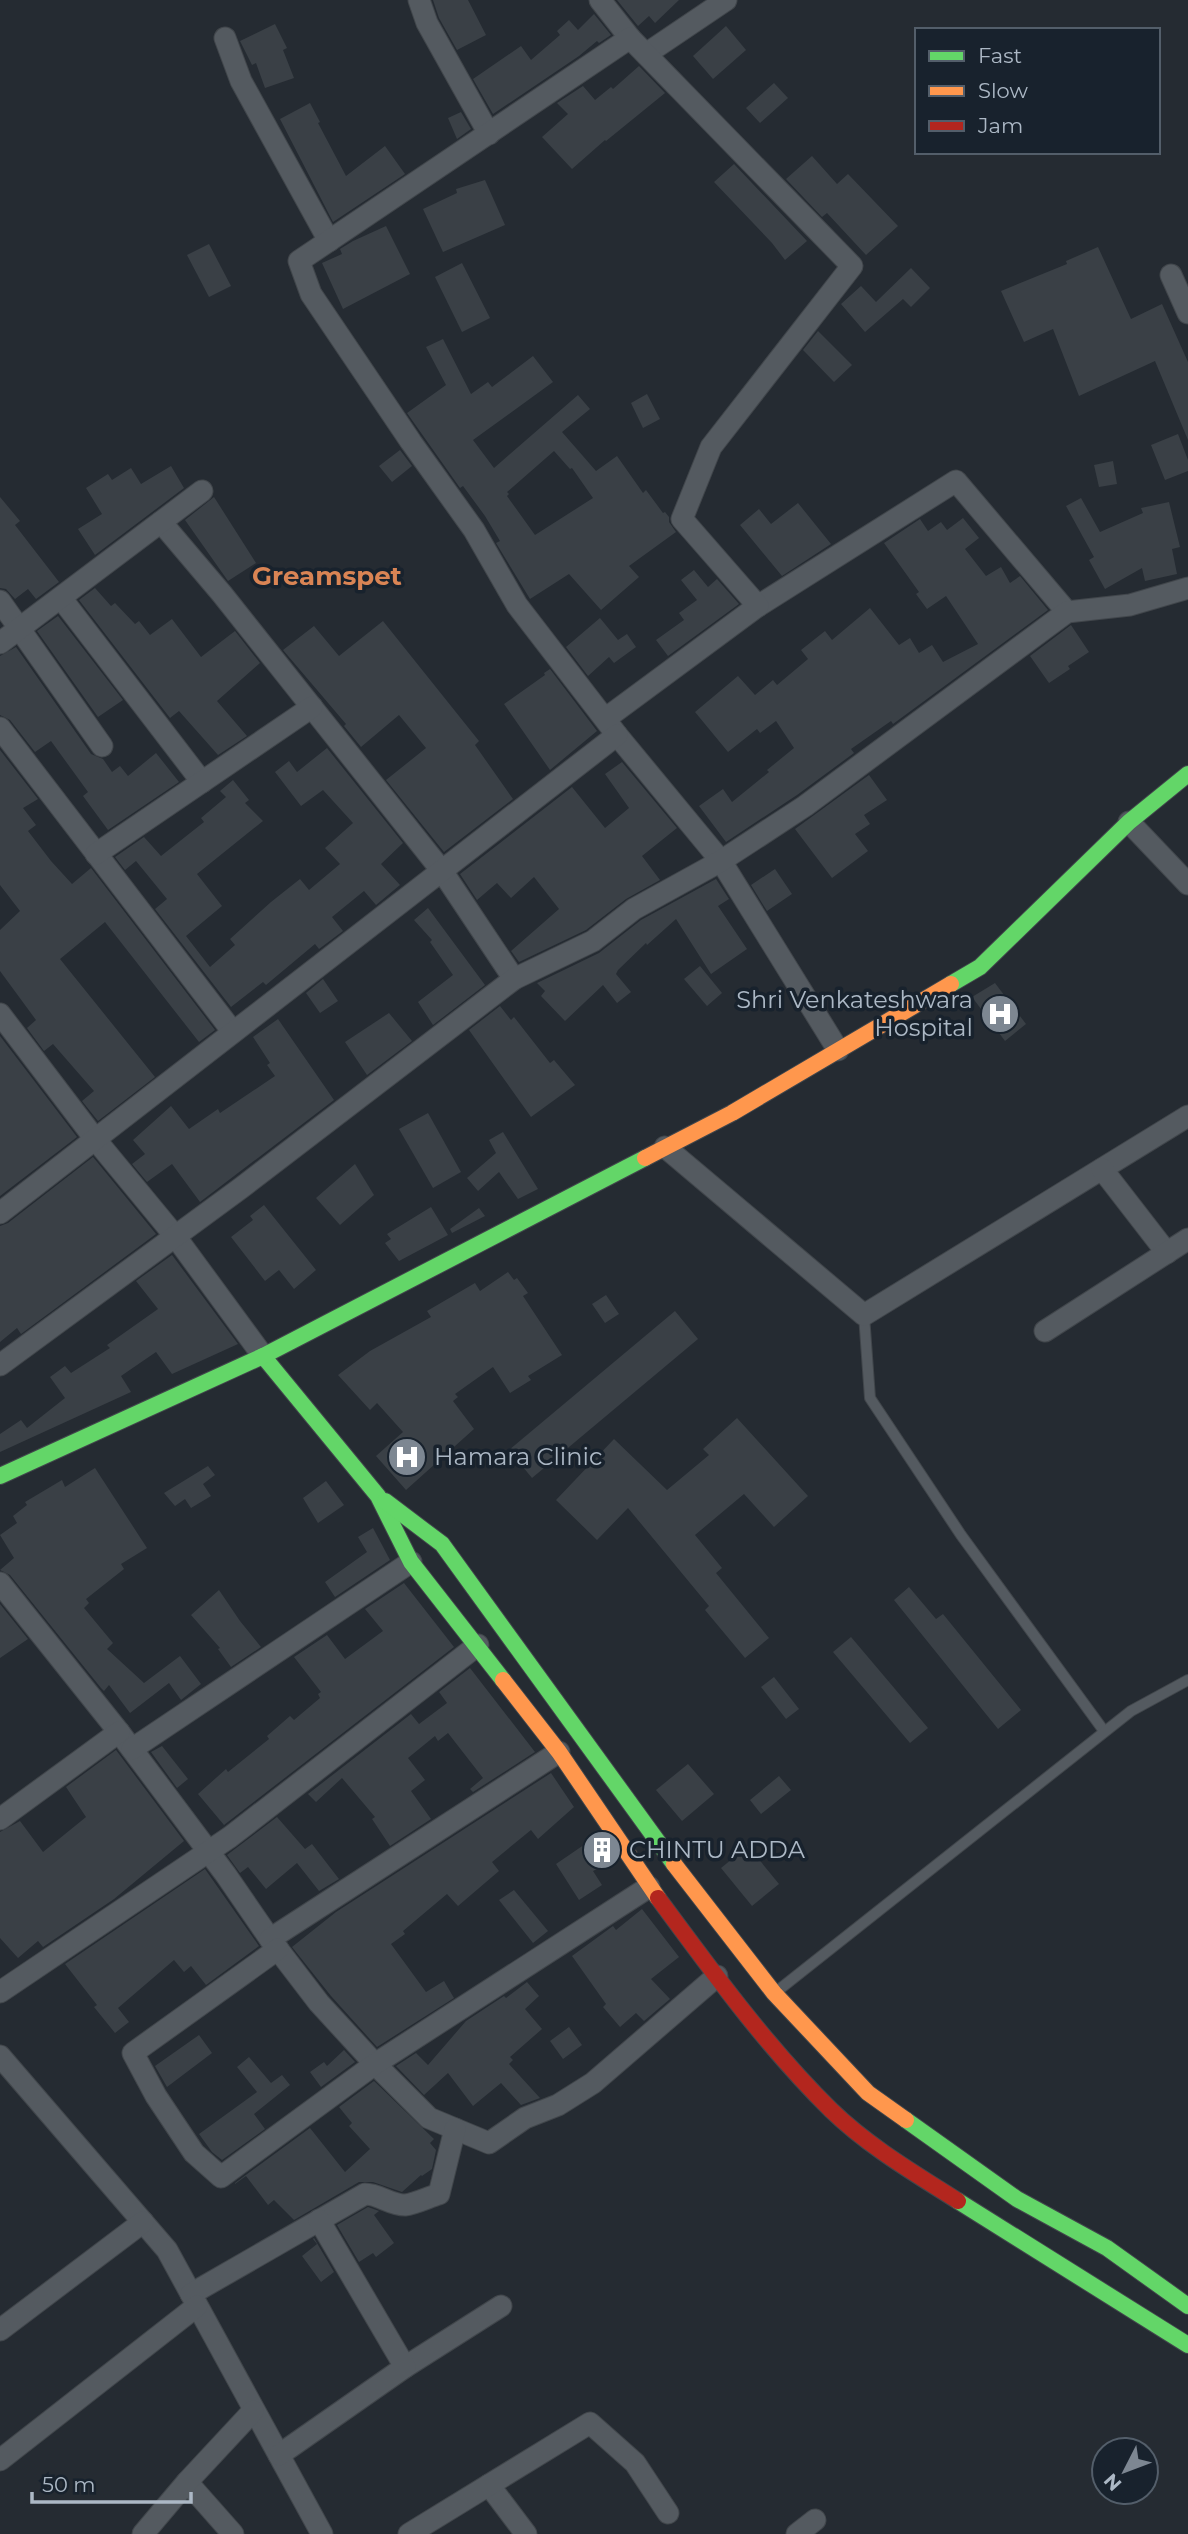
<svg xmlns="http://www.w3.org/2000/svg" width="1188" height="2534" font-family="Montserrat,sans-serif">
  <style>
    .building { fill: #3a4046; fill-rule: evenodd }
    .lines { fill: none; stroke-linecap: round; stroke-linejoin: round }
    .lane-casing { stroke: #41464b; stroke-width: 12 }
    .street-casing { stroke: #41464b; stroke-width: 23 }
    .fast-casing { stroke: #41464b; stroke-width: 18 }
    .slow-casing { stroke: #41464b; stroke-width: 18 }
    .jam-casing { stroke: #41464b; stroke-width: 18 }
    .lane { stroke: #545a60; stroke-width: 10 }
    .street { stroke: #545a60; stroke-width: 21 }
    .fast { stroke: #63d668; stroke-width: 16 }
    .slow { stroke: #ff974d; stroke-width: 16 }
    .jam { stroke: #b3261e; stroke-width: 16 }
    .labels { text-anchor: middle; stroke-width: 7; stroke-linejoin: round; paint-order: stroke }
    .poi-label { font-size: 24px; fill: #acb8c5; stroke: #18222d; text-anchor: start }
    .neighbourhood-label { font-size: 26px; font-weight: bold; fill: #d98454; stroke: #18222d }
  </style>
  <rect width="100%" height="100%" fill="#252b32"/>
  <g class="building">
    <polygon points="433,0 468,0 486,35 457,50 439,18"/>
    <polygon points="617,0 679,0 655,23 649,16 638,26"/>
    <polygon points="594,14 611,35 599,43 597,41 579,56 493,114 473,79 521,46 531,60 560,35 557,31 569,20 578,30"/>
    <polygon points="275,24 287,48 283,50 294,78 265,88 256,63 252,65 240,41"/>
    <polygon points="726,26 746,50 713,79 693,56"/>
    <polygon points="639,66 665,93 606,141 605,140 572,169 542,137 568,114 557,103 583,86 595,100 611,87 613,89"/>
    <polygon points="774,83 788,98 760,123 746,108"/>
    <polygon points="310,103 320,122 318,123 346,176 385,146 405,174 333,222 280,119"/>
    <polygon points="461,112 471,129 457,139 448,118"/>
    <polygon points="812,156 837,184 848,174 898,226 866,255 827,213 822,217 786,179"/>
    <polygon points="734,164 807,241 785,260 772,243 714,182"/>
    <polygon points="485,180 505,225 443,252 423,209 457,193 456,189"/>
    <polygon points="386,226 410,274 343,309 322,263 342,254 340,249 353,241"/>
    <polygon points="209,244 231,286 209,297 187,255"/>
    <polygon points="1098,247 1131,319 1162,304 1188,362 1188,440 1155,361 1079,396 1053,329 1024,342 1001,291 1067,264 1066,261"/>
    <polygon points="462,263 490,318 462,332 435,277"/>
    <polygon points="911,268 930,288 911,307 903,299 865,332 841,304 861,286 876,302"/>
    <polygon points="818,331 852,365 834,382 803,350"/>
    <path d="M443,339L471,394L488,382L492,387L533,356L553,382L473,440L494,468L578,395L590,409L562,432L596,471L617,456L643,493L646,490L663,513L665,512L669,517V522L676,532L629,566L639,577L601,610L569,574L530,599L496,543L500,541L485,516L463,486L460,488L407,413L446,385L426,347ZM554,451L570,469L572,468L593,498L535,535L507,496L509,494L507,492Z"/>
    <polygon points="647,394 660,419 643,428 631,403"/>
    <polygon points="1178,434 1188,460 1188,471 1165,480 1151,445"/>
    <polygon points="400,450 412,466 392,482 379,466"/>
    <polygon points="1113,461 1117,484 1099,487 1094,465"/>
    <polygon points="171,466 184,488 95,555 78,529 102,514 86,488 108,474 112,480 131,468 141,484"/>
    <polygon points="0,497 20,521 15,525 59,582 36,599 28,589 15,599 6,589 0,588"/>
    <polygon points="214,497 256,563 228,581 185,520"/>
    <polygon points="1081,498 1100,532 1143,513 1141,508 1169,502 1180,547 1172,549 1177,574 1145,581 1142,568 1105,589 1089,560 1094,557 1066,506"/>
    <polygon points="798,503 831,544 782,576 740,525 759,509 771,524"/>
    <polygon points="963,518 979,538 965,549 986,576 1001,567 1010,583 1020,576 1048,610 893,724 891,721 851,749 854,753 797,795 726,842 699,806 723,789 732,802 769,772 767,770 794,748 776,721 760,733 757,729 728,752 695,712 738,676 755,695 773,680 777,685 808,659 801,650 825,631 832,640 870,608 899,645 910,638 919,653 932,645 943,662 978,644 946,596 927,609 916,594 919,592 884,543 920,519 928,531 941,522 947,530"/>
    <polygon points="694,570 708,587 717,579 739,604 668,656 656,640 684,620 679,613 697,600 681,580"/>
    <polygon points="95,588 111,606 115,603 135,624 139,621 150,635 172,619 201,657 235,631 260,663 217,701 247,736 218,755 179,711 170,718 79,600"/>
    <polygon points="58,616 123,700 98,717 37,631"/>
    <polygon points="600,618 618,640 627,634 636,647 614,663 609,657 588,676 566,647"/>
    <polygon points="383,621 479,741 475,745 513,799 444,852 386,780 426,748 399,715 361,747 344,726 346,724 283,650 314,626 339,656"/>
    <polygon points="1071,625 1089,652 1068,666 1070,669 1049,683 1030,656"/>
    <polygon points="16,647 91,754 103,759 112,772 120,766 128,776 156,753 179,782 108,830 83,796 88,792 51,741 35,752 10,720 0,715 0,656"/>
    <polygon points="550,669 597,731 550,770 504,704 545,675 544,673"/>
    <polygon points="327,748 403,843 381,864 400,885 376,905 364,891 332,917 343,931 319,949 315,944 266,985 263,982 231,1007 155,909 167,899 136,861 125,870 115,857 144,837 161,856 204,822 201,818 226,797 220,791 233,780 249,800 245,803 263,821 197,874 222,906 186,936 210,967 235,945 230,939 271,902 300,879 309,890 340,864 325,848 353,823 323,790 301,806 275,772 289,761 297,772"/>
    <polygon points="0,750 38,799 23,808 36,825 28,831 51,861 72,884 91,868 215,1030 199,1042 105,922 60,959 155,1077 98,1121 82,1101 94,1091 53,1044 44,1051 27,1028 36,1020 0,971 0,930 20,911 0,885"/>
    <polygon points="622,762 677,828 642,856 660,880 626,899 586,930 519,962 511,951 559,909 534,877 511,898 497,883 477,900 460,874 572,787 605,828 629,808 605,774"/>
    <polygon points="869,775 887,800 864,815 870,824 855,834 868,851 832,878 795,829"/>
    <polygon points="775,869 792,894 767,911 751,885"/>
    <polygon points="716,879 729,899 718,906 747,949 711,974 676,919 647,945 646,943 618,970 616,974 631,992 617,1003 603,985 565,1021 541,996 545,991 537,983 599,953 641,920"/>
    <polygon points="428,908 485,985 433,1025 418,1002 453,975 430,942 432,940 414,920"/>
    <polygon points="700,966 722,993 707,1006 684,979"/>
    <polygon points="323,979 338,1001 320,1013 306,993"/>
    <polygon points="995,983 1026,1024 1005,1041 972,997"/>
    <polygon points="500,1006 511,1020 514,1017 550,1063 554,1060 575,1085 531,1117 469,1030"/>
    <polygon points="389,1013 412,1041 367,1075 345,1042"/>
    <polygon points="278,1019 334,1100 200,1202 172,1164 147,1182 132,1164 145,1154 133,1140 171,1106 189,1129 218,1109 220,1113 275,1076 267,1065 270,1063 253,1037"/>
    <polygon points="0,1036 77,1137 0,1196"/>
    <polygon points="428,1113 461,1172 433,1188 399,1129"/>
    <polygon points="503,1132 538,1189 518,1199 499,1172 478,1191 467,1178 496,1153 489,1140"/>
    <polygon points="93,1157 156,1234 21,1334 17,1328 0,1342 0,1226 8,1223"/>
    <polygon points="355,1164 374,1195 340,1225 316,1198"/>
    <polygon points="264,1205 316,1270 294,1289 279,1270 265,1281 231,1237 253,1220 250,1216"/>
    <polygon points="431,1207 448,1235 399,1261 385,1243 391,1239 387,1234"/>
    <polygon points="479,1208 485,1216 452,1233 450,1229"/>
    <polygon points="172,1255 238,1344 172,1374 156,1352 121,1376 131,1392 0,1452 0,1434 21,1420 27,1428 65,1398 50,1377 65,1366 71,1373 110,1348 107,1345 158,1309 136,1281"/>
    <polygon points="508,1272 514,1280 517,1278 528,1293 523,1296 562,1355 528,1376 531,1380 510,1393 493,1367 455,1394 458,1397 453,1401 474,1429 406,1490 376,1456 403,1432 377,1403 370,1410 338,1375 370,1351 431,1317 427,1311 475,1283 480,1291"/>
    <polygon points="606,1295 619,1314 605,1323 592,1304"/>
    <polygon points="675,1311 698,1339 532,1478 509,1450"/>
    <polygon points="737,1418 808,1496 774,1527 744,1494 695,1535 722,1568 716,1573 769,1638 745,1658 705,1610 709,1606 628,1508 597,1540 556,1500 614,1439 667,1490 709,1455 703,1449"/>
    <polygon points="208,1466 215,1475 203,1484 211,1496 191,1508 185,1499 175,1506 164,1493"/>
    <polygon points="95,1468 147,1548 121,1564 124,1569 86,1599 89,1603 84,1608 113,1643 107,1649 144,1683 180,1656 201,1684 181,1700 169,1683 130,1713 109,1685 104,1691 101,1688 10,1575 0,1570 14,1558 0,1535 17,1523 13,1516 27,1505 25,1502 62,1480 65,1487"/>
    <polygon points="326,1481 344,1505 318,1523 303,1498"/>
    <polygon points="373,1528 390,1560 335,1597 325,1582 367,1552 358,1537"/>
    <polygon points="404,1583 454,1647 224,1825 198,1794 226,1769 228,1772 269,1739 267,1736 290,1716 294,1720 320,1698 318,1694 321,1692 294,1657 327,1635 345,1659 383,1631 365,1609"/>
    <polygon points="909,1587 936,1619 943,1614 1021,1710 998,1729 894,1600"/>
    <polygon points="219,1590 240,1621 261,1647 231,1667 218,1649 220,1648 191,1615"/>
    <polygon points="0,1604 28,1639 0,1658"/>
    <polygon points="851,1637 928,1728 910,1743 833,1652"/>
    <polygon points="470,1668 535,1752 473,1792 470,1789 483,1778 448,1733 438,1741 435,1736 408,1758 425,1780 411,1791 431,1819 390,1846 372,1819 375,1817 342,1778 316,1802 308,1794 411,1714 419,1724 447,1703 439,1692"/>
    <polygon points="774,1677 799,1709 786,1719 761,1687"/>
    <polygon points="162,1746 188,1779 177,1788 151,1752"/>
    <polygon points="116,1750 184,1841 114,1899 43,1947 38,1941 18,1958 0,1938 0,1832 20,1821 43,1852 86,1817 66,1787"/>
    <polygon points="688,1764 714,1794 682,1821 656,1790"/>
    <polygon points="551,1773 574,1807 538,1839 531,1830 492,1862 499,1871 458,1906 447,1894 403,1931 405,1934 391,1944 426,1992 444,1981 454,1998 377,2047 331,1996 292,1947 336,1912"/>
    <polygon points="779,1776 791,1790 761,1814 750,1800"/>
    <polygon points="277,1817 305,1849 312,1844 339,1879 319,1891 297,1863 266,1889 248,1867 240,1873 227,1855"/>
    <polygon points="594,1838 610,1862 593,1871 602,1885 579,1900 556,1864"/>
    <polygon points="748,1846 779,1884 752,1906 721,1868"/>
    <polygon points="205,1869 259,1946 206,1985 191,1966 184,1972 174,1960 118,2008 129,2022 115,2033 94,2007 97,2005 65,1964"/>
    <polygon points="514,1890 548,1931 533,1943 499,1900"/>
    <polygon points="642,1909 679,1957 651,1979 670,1999 644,2021 636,2013 620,2027 603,2007 606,2004 572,1956 613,1926 616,1930"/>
    <polygon points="527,1982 539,1996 525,2009 542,2029 510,2057 513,2060 509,2064 540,2098 521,2105 501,2083 473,2106 448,2073 424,2095 396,2066 416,2053 428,2065 466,2021 504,1996 506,1998"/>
    <polygon points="569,2027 582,2045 563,2059 550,2041"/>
    <polygon points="199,2035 212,2053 167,2087 155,2066"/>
    <polygon points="344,2050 355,2062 321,2087 310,2072 324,2062 327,2066"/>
    <polygon points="249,2057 271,2083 282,2075 290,2085 254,2114 265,2129 222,2160 212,2152 199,2134 257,2092 237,2067"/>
    <polygon points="374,2081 434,2139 430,2143 436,2150 432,2169 422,2176 421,2175 402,2192 373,2182 359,2182 294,2220 274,2200 268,2205 246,2176 235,2184 235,2183 310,2128 345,2172 370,2149 349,2126 352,2123 339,2107"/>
    <polygon points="368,2207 379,2211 374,2215 394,2243 376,2257 373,2253 359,2262 337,2225"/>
    <polygon points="314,2238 334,2272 321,2282 302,2256 317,2244 313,2239"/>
  </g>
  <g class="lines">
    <defs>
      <g id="lane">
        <polyline points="864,1315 870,1398 961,1535 1104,1731"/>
        <polyline points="776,1992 1131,1711 1188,1680"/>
      </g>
      <g id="street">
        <polyline points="419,0 427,23 489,134"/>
        <polyline points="600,0 630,38"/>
        <polyline points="225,38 241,81 329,241"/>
        <polyline points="646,54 726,0"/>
        <polyline points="1171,275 1188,313"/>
        <polyline points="161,522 222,594 442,871 514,979"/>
        <polyline points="61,598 202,782"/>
        <polyline points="0,601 102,746"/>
        <polyline points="758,606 956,481 1067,612"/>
        <polyline points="0,643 202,491"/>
        <polyline points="605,719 758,606 682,519 711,447 852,266 630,38 299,261 311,294 411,442 474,530 517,605 617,735 721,861 838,1050"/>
        <polyline points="0,728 233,1032"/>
        <polyline points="1129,822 1188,884"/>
        <polyline points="96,854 312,707"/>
        <polyline points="0,1014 95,1139 175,1236 263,1356"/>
        <polyline points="665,1147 864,1315 1188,1116"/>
        <polyline points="1102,1169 1167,1253"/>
        <polyline points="0,1213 617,735"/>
        <polyline points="1045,1331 1188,1239"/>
        <polyline points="0,1365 241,1188 514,979 593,941 634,909 721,861 805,806 1067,612 1130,605 1188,588"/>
        <polyline points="0,1583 119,1732 226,1875 270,1939 319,2003 375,2064 429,2118 489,2143 525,2118 558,2105 593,2083 717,1976"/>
        <polyline points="132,1749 411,1562"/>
        <polyline points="0,1819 119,1732"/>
        <polyline points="270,1939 559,1752"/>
        <polyline points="278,1949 133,2053 156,2096 194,2153 221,2177 375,2064 649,1887"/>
        <polyline points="0,1992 230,1837 478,1645"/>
        <polyline points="0,2056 167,2250 322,2534"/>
        <path d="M191,2294L365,2194C379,2194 390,2205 405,2205C415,2204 429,2197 439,2194L455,2129"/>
        <polyline points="0,2330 143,2222"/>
        <polyline points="405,2367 501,2306"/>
        <polyline points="279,2455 405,2367 319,2220"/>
        <polyline points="0,2460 197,2306"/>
        <polyline points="187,2482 233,2534"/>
        <polyline points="489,2485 526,2534"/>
        <polyline points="143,2534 187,2482 253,2411"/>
        <polyline points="409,2534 590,2423 635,2463 668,2513"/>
        <polyline points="797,2534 815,2520"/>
      </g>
      <g id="fast">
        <polyline points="951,984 980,967 1129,822 1188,774"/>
        <polyline points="263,1356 378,1496 411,1562 503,1680"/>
        <polyline points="0,1476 263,1356 645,1158"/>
        <polyline points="385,1501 442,1544 674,1864"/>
        <polyline points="906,2120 1017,2199 1107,2248 1188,2306"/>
        <polyline points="958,2201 1188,2345"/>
      </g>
      <g id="slow">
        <polyline points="645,1158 732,1113 951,984"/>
        <polyline points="503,1680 559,1752 658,1898"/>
        <polyline points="674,1864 774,1993 868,2093 906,2120"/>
      </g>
      <path id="jam" d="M658,1898C712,1971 766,2046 831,2110C868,2146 914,2173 958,2201"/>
    </defs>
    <use href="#lane" class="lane-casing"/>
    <use href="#street" class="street-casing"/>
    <use href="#fast" class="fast-casing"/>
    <use href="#slow" class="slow-casing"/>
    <use href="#jam" class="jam-casing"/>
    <use href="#lane" class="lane"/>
    <use href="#street" class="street"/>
    <use href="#fast" class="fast"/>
    <use href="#slow" class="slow"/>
    <use href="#jam" class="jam"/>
  </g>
  <defs>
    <symbol id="hospital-disc" viewBox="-11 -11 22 22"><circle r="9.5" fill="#7d8792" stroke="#18222d"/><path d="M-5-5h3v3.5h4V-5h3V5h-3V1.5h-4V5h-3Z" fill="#fff"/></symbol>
    <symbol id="building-disc" viewBox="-11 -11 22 22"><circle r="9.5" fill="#7d8792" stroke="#18222d"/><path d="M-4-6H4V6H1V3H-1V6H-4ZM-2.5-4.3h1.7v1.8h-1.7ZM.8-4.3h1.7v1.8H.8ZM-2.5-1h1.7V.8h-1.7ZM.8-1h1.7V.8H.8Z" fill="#fff"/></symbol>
  </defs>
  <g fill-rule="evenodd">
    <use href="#hospital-disc" x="978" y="992" width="44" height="44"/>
    <use href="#hospital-disc" x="385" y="1435" width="44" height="44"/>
    <use href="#building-disc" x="580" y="1828" width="44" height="44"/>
  </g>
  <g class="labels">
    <g class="poi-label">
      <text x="973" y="1008" text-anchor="end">Shri Venkateshwara<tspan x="973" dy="28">Hospital</tspan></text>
      <text x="434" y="1465">Hamara Clinic</text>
      <text x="629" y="1858">CHINTU ADDA</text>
    </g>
    <g class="neighbourhood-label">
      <text x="327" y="585">Greamspet</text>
    </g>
  </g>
  <rect x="915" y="28" width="245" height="126" fill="#18222d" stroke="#535e6a" stroke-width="2"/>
  <rect x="929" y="51" width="35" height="10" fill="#63d668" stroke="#535e6a" stroke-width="2"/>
  <text x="978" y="63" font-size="21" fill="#acb8c5">Fast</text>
  <rect x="929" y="86" width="35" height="10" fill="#ff974d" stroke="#535e6a" stroke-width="2"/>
  <text x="978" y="98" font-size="21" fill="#acb8c5">Slow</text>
  <rect x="929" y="121" width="35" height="10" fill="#b3261e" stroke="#535e6a" stroke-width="2"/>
  <text x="978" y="133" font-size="21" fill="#acb8c5">Jam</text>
  <g transform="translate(1125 2471) rotate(228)"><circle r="33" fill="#18222d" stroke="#535e6a" stroke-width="2"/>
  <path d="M0-5L12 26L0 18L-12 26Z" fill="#7d8792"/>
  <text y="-10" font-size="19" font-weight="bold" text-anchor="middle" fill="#acb8c5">N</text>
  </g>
  <path d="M32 2492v10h159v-10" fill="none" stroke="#acb8c5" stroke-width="3.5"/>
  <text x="42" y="2492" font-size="21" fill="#acb8c5" stroke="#18222d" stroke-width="5" paint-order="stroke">50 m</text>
</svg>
